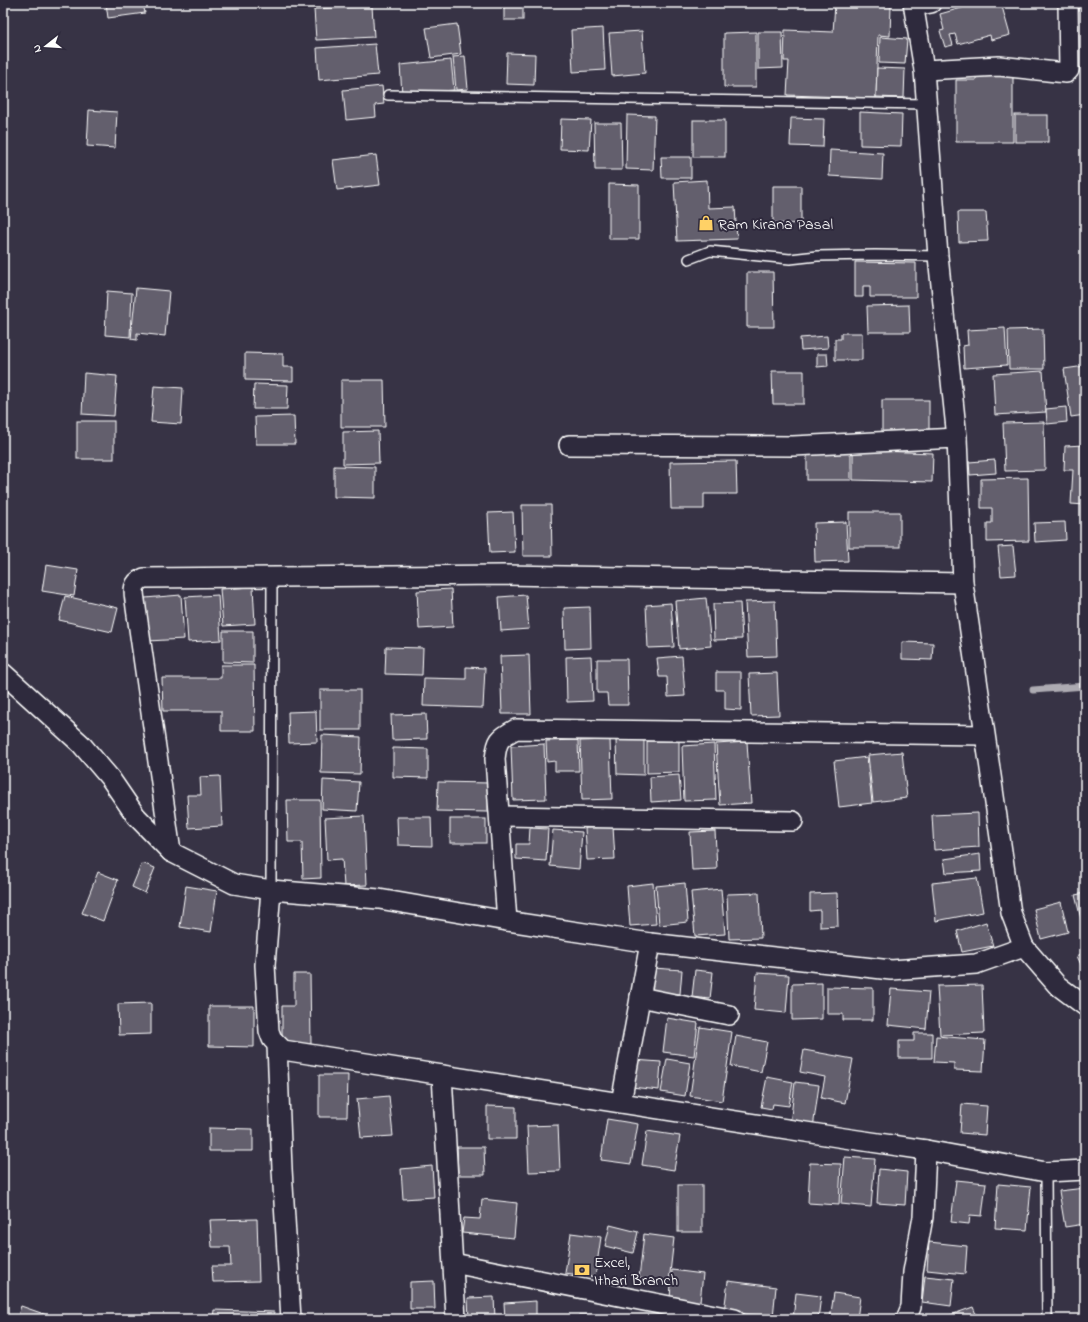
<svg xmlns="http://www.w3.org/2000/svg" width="1088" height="1322" font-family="'Indie Flower',sans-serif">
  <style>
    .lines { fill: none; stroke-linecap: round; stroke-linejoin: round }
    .stream { stroke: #adabb2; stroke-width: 7 }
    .building { fill: #635f6d; stroke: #fff }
    .service-casing { stroke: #fff; stroke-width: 12 }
    .minor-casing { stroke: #fff; stroke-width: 22 }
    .service { stroke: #2f2a3d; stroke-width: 9 }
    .minor { stroke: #2f2a3d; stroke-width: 19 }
    .labels { text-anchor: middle; stroke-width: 4; stroke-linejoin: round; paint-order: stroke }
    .poi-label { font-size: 16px; fill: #fff; stroke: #2f2a3d; text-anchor: start }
  </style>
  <rect width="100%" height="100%" fill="#373345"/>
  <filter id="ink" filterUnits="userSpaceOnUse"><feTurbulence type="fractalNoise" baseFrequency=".025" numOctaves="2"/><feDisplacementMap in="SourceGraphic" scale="8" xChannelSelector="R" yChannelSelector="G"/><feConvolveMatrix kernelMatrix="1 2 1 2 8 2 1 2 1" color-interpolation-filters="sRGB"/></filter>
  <g filter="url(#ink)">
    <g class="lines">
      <polyline class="stream" points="1033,690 1085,686"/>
    </g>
    <g class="building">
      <polygon points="106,3 143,3 145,13 108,18"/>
      <rect x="504" y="3" width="19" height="17"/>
      <polygon points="979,3 1001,3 1010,35 991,40 990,35 958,44 955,34 950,35 953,45 945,47 940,31 944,30 940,14"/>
      <polygon points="835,4 891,6 890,36 878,35 876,98 787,95 789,61 784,61 785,30 833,32"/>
      <polygon points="372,6 374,37 316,40 314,9"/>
      <polygon points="457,24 461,54 431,58 426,28"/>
      <polygon points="603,28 605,70 573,72 571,30"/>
      <polygon points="642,31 645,73 612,76 609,33"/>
      <polygon points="756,32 756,87 724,87 724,33"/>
      <polygon points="758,32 782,32 783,68 758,69"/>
      <polygon points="880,37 907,39 905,64 879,63"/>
      <polygon points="375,44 378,75 319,80 317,48"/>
      <polygon points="507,53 535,54 534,85 506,84"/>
      <polygon points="465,56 468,89 456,90 453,57"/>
      <polygon points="451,60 454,90 402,94 400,65"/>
      <polygon points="877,68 905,69 904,98 876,97"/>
      <polygon points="976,72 1013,72 1013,142 956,142 956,80 976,80"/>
      <polygon points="382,86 384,104 375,105 376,117 346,120 343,90"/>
      <polygon points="89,110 117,112 115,148 87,146"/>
      <polygon points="860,112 902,114 901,146 860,145"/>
      <polygon points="627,115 655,116 653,170 626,169"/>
      <rect x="1015" y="115" width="33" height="27"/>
      <polygon points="791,118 824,119 823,147 790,146"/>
      <polygon points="561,119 591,120 589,150 560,149"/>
      <rect x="693" y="120" width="32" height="37"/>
      <polygon points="594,123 621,123 622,170 595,170"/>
      <polygon points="830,150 883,153 882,179 829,176"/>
      <polygon points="376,155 380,185 337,190 333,160"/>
      <polygon points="661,157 691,157 691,178 662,178"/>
      <polygon points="707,180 708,208 735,207 737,239 677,241 674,182"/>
      <polygon points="609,184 639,185 639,239 609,239"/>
      <polygon points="773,186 801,186 801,224 773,223"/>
      <polygon points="958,212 986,212 988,241 959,242"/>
      <polygon points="855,262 916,263 916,297 870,297 870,286 863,286 863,297 855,297"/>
      <polygon points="747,272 773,272 774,327 747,327"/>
      <polygon points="136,288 169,291 165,336 137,333 137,340 131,339"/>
      <polygon points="107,291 132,293 130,337 105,335"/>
      <polygon points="909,305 910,332 868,332 867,306"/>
      <polygon points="1005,328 1007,365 964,368 963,346 968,345 967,330"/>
      <polygon points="1043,329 1044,369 1009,369 1008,330"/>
      <polygon points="841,333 862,333 862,360 835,360 835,339 841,339"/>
      <polygon points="827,336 828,348 801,350 800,338"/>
      <polygon points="245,353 283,354 283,367 293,367 293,381 245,380"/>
      <polygon points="817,354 827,354 828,366 817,367"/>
      <polygon points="1085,366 1085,415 1071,417 1064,369"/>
      <polygon points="772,371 804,371 804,404 773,404"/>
      <polygon points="1043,371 1046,412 995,415 993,374"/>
      <polygon points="84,373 117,376 114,416 82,414"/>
      <polygon points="341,380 384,380 385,427 341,427"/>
      <polygon points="254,384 288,385 287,409 253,409"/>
      <polygon points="154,386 183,388 181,424 151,422"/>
      <rect x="882" y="400" width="47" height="32"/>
      <polygon points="1066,407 1067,422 1047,424 1046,409"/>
      <polygon points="294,416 295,444 256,444 255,417"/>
      <rect x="77" y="421" width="37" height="38"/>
      <polygon points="1044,422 1045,470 1005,471 1003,423"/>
      <polygon points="378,431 379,463 343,464 343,432"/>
      <polygon points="1084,445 1085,505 1071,504 1073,470 1064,470 1065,446"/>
      <polygon points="853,450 933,453 932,482 853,480"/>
      <rect x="807" y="452" width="44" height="28"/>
      <polygon points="995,460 996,473 970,475 969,462"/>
      <polygon points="736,461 737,494 704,494 704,509 671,509 670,462"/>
      <polygon points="334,466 375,467 375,498 334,497"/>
      <polygon points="1028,478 1029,541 987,542 987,523 992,523 992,508 981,508 981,479"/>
      <polygon points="522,505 551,505 552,556 523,556"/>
      <polygon points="513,512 515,552 490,553 488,513"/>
      <rect x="849" y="512" width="51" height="35"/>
      <polygon points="846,522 848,561 815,562 814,523"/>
      <polygon points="1065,522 1066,540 1035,542 1034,523"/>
      <polygon points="1013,546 1016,575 1001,576 998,547"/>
      <polygon points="46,565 78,570 74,596 42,591"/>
      <polygon points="253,587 255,624 223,626 220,589"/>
      <polygon points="451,589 453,627 419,629 417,591"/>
      <polygon points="181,595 184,639 148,641 145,598"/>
      <polygon points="218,595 221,640 188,642 185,597"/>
      <polygon points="526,595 529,629 501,631 499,597"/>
      <polygon points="65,596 118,608 112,632 59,620"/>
      <polygon points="706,598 711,646 679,649 675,601"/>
      <polygon points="775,601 777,656 748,657 745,602"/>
      <polygon points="671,603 674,647 648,648 646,605"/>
      <polygon points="740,603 742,639 714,640 713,604"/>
      <polygon points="590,607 591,648 565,649 564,608"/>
      <polygon points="223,631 253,631 253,663 223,662"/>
      <polygon points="902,642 933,643 932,660 902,659"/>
      <polygon points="386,647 423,648 422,675 385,674"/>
      <polygon points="529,655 531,714 502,714 500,656"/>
      <polygon points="591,656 593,701 567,702 566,657"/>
      <polygon points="682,656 685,696 668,697 667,677 659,677 657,658"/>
      <polygon points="597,659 627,659 628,705 608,705 607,693 597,693"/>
      <polygon points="221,665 254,665 255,731 221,731 221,711 163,711 162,678 221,678"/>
      <polygon points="466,667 485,668 483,708 423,706 424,678 466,679"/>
      <polygon points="716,672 741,672 741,710 725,709 725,690 716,690"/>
      <polygon points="777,673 779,715 751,716 749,674"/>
      <rect x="320" y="690" width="40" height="40"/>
      <polygon points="316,711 317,742 289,743 288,712"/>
      <polygon points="426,714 427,739 392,740 391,715"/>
      <polygon points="322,735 361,737 360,774 321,773"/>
      <polygon points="578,740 579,771 555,771 555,761 547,762 546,741"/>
      <polygon points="610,740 612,799 582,800 580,741"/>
      <polygon points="616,740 644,740 644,775 617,774"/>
      <polygon points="647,741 679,741 679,772 647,773"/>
      <polygon points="747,742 751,803 720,805 716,744"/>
      <polygon points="544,744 546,799 513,800 511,746"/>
      <polygon points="714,744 716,800 684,801 682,746"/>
      <polygon points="393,748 428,749 428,778 393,777"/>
      <polygon points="902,752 907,798 873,802 868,755"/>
      <polygon points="867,757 872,803 839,807 834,761"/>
      <polygon points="679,775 681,800 651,802 650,777"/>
      <polygon points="220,776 222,826 189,828 187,795 201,795 200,777"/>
      <polygon points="323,780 359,782 357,811 322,809"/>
      <polygon points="438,782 489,783 488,812 437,811"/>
      <polygon points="287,800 320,800 321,878 303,879 302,842 288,842"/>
      <polygon points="978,813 979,847 934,850 932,815"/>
      <polygon points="364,816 367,885 344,886 342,859 327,860 325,818"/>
      <polygon points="397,817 431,817 432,846 398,845"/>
      <rect x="450" y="819" width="36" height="24"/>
      <polygon points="613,827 615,859 587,860 585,828"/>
      <polygon points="530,828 548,829 546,861 516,859 516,844 529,844"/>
      <polygon points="553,830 582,832 579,869 550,866"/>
      <polygon points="715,831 717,869 692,870 690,832"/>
      <polygon points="980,854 981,871 946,873 944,859"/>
      <polygon points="142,863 155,868 145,893 132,887"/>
      <polygon points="98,872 118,880 103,921 82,913"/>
      <polygon points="977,878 983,912 936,921 932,883"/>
      <polygon points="653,883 656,924 630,926 627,886"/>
      <polygon points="685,883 688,922 659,925 656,886"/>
      <polygon points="186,886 217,891 211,932 180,927"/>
      <polygon points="721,889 725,934 695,936 691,892"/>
      <polygon points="759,893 761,938 729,939 727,894"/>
      <polygon points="837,893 838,926 820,927 820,910 810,911 810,894"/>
      <polygon points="1085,893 1085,927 1083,927 1075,895"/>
      <polygon points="1061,902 1068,932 1041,939 1034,909"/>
      <polygon points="986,922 993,946 962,952 957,931"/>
      <polygon points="1085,952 1085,973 1077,956"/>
      <polygon points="653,968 682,970 680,994 652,992"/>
      <polygon points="695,970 713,972 710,999 692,997"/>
      <polygon points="757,973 789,975 786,1013 754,1010"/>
      <polygon points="294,974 310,974 311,1044 282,1044 282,1006 294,1006"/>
      <polygon points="822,983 822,1019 792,1020 792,984"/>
      <polygon points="982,985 984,1033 940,1035 937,986"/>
      <polygon points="827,987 873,988 873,1020 843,1020 843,1014 827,1014"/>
      <polygon points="891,989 929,992 926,1029 888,1025"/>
      <polygon points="151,1003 151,1034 119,1035 118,1004"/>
      <polygon points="209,1006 254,1006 254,1047 209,1046"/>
      <polygon points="667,1018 698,1023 694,1056 663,1052"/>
      <polygon points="700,1027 732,1032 722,1101 690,1096"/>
      <polygon points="914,1033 932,1033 932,1058 899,1058 899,1041 914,1041"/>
      <polygon points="736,1036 767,1042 761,1072 731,1066"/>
      <polygon points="936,1036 985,1040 983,1071 954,1070 954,1063 934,1062"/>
      <polygon points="804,1050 853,1059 845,1103 821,1098 825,1077 800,1072"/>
      <polygon points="667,1059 690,1063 685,1096 661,1092"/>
      <polygon points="634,1060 661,1062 659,1090 631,1087"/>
      <polygon points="319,1075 348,1075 347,1117 319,1117"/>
      <polygon points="767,1077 793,1082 789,1106 773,1104 772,1109 761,1107"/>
      <polygon points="795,1082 819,1085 813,1128 790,1125"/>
      <polygon points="389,1096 393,1136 361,1138 357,1099"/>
      <polygon points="962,1104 987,1106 985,1135 960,1133"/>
      <polygon points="487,1106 516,1107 516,1139 487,1139"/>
      <polygon points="607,1119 638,1124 631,1164 601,1160"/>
      <polygon points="558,1125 560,1171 529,1172 527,1126"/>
      <polygon points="209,1128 253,1129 253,1151 209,1151"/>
      <polygon points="647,1131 680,1136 674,1170 642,1165"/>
      <polygon points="457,1147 484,1147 485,1175 458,1175"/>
      <polygon points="845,1157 875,1159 871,1207 841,1204"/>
      <polygon points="810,1163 841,1164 839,1205 808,1203"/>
      <polygon points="432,1166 434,1197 403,1199 401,1169"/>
      <polygon points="879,1169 907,1172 905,1205 877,1203"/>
      <polygon points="956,1180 986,1183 982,1216 970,1215 969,1224 951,1222"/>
      <polygon points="998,1184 1031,1187 1027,1230 995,1228"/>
      <rect x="678" y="1185" width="24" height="47"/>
      <polygon points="1085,1188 1085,1224 1065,1227 1059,1191"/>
      <polygon points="482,1199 517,1203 514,1238 462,1233 464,1218 480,1219"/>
      <polygon points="257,1219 259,1281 213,1282 212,1266 231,1266 230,1247 212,1247 210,1220"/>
      <polygon points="610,1225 638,1232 633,1253 605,1246"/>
      <polygon points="571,1233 601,1237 595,1277 565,1273"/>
      <polygon points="644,1234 674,1238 669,1282 639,1278"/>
      <polygon points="929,1242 967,1246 965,1274 927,1270"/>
      <polygon points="672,1270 703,1274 700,1302 670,1299"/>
      <polygon points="925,1276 954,1279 951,1306 922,1302"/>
      <polygon points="434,1281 435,1309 410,1309 410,1282"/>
      <polygon points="728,1281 776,1287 773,1317 724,1312"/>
      <polygon points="796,1293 821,1296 818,1319 793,1319"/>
      <polygon points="834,1293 860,1297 857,1319 830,1319"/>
      <polygon points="494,1297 495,1319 469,1319 468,1298"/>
      <polygon points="536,1301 536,1319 505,1319 504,1303"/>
      <polygon points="21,1306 58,1319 17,1319"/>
      <polygon points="973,1307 978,1319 940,1319"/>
      <polygon points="214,1310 274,1312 274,1319 213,1319"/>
      <rect x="579" y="1315" width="28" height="4"/>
    </g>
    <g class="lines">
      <defs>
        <g id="service">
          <polyline points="388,95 927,104"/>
          <polyline points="689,259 710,251 790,259 817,256 875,255 938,256"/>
          <polyline points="271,890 272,577"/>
          <polyline points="1046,1172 1047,1319"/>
        </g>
        <g id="minor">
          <polyline points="913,3 924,70 938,256 957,438 963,583 1011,913 1024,947 1057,985 1085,1006"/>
          <polyline points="914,6 931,3"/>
          <polyline points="924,70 999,66 1066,73 1069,70 1068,3"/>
          <polyline points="569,445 793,446 957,438"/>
          <polyline points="3,673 81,744 110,778 136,816 171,852 234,884 271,890 379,899 507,921 650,943 891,970 976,964 1024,947"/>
          <polyline points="500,816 793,821"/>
          <path d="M171,852L136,608C135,595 129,584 144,578L505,575L963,583"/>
          <polyline points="271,890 265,965 269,1031 272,1039 283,1050 844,1138 926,1150 1046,1172 1085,1170"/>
          <path d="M507,921L495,759C497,740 499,738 516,729L984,735"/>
          <polyline points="640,997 729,1015"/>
          <polyline points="277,1045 282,1169 291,1319"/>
          <polyline points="442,1075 456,1319"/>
          <polyline points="621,1103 650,943"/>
          <polyline points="453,1263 735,1319"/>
          <polyline points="906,1319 911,1307 913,1272 923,1217 926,1150"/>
        </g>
      </defs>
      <use href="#service" class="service-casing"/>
      <use href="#minor" class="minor-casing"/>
      <use href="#service" class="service"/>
      <use href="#minor" class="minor"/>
    </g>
  </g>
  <defs>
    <symbol id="shop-bare" viewBox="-9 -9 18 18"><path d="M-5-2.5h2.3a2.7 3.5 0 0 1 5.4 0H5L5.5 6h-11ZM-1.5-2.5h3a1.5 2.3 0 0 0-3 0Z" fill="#ffd166" stroke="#2f2a3d" stroke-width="2.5" paint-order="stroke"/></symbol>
    <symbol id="bank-bare" viewBox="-9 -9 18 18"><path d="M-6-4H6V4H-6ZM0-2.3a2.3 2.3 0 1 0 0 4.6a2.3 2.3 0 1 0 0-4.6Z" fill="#ffd166" stroke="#2f2a3d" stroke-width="2.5" paint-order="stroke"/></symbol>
  </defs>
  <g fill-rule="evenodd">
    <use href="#shop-bare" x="695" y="212" width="22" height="22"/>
    <use href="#bank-bare" x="571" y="1259" width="22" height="22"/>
  </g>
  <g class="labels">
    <g class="poi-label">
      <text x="718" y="229">Ram Kirana Pasal</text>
      <text x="594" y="1267">Excel,<tspan x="594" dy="18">Ithari Branch</tspan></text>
    </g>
  </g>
  <rect width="1088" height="1322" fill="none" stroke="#2f2a3d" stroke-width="16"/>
  <rect x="8" y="8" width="1072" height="1306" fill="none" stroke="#fff" stroke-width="1.5" filter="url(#ink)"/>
  <g transform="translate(46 46) rotate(253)" stroke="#2f2a3d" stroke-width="3" paint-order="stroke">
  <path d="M0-3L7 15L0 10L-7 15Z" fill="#ffffff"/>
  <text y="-6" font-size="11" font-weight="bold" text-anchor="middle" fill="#ffffff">N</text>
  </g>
</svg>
